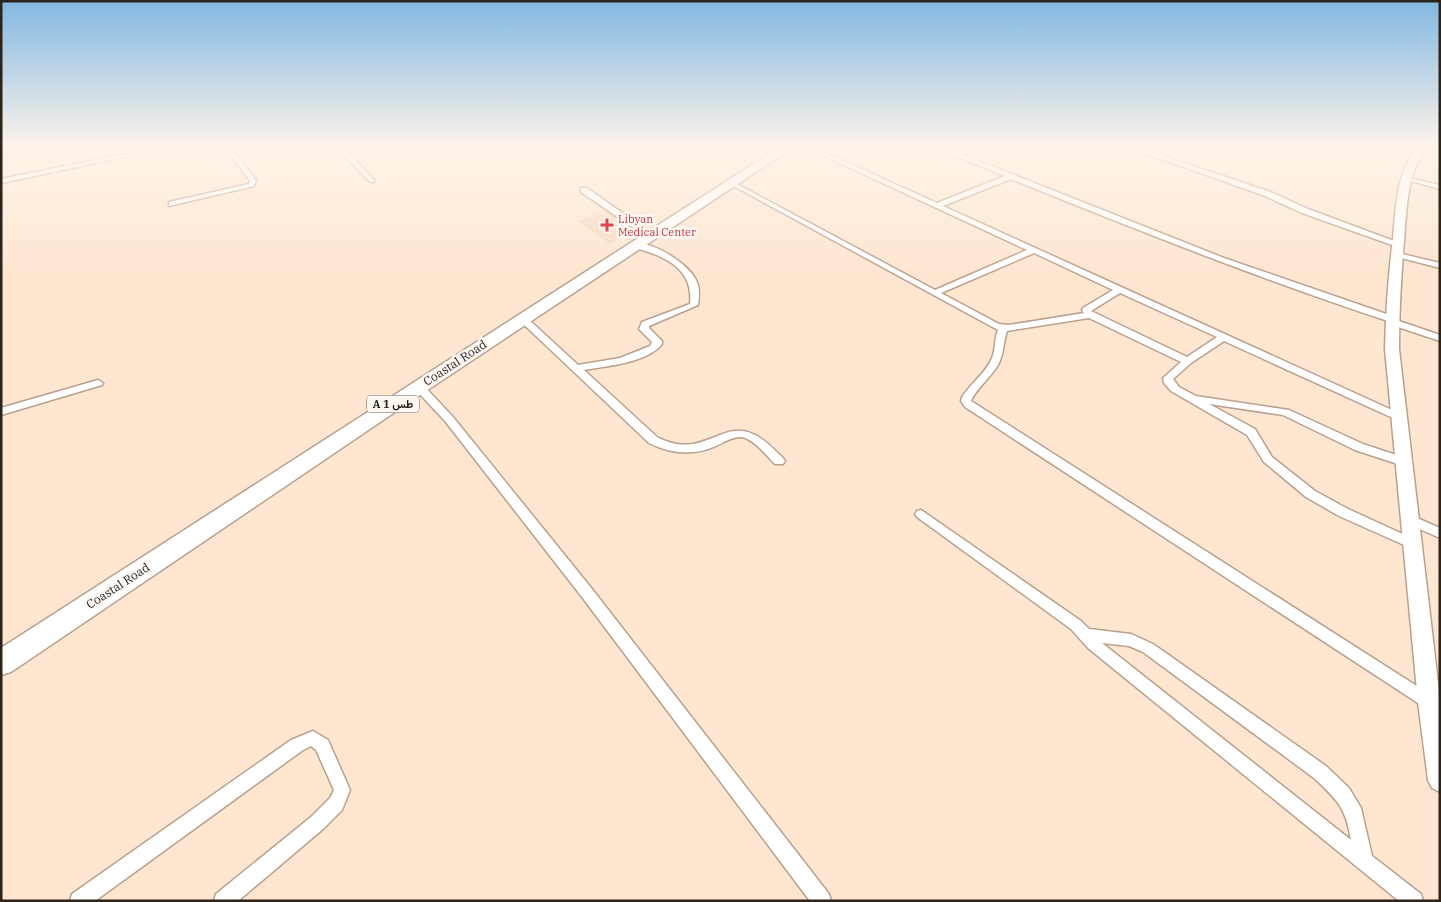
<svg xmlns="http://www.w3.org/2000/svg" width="1441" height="902" font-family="'IBM Plex Serif',Vazirmatn,serif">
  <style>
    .built { fill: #f7d9c0 }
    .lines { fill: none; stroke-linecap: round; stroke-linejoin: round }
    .street-casing { stroke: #b8a18d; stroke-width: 3 }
    .secondary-casing { stroke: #b8a18d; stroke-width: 3 }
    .highway-casing { stroke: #b8a18d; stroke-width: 3 }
    .street { fill: #fff; fill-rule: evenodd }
    .secondary { fill: #fff; fill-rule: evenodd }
    .highway { fill: #fff; fill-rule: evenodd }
    .health-dot { fill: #e0444e; stroke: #fcf7f3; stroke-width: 2 }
    .labels { text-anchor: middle; stroke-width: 5; stroke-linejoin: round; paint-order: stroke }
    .far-health-label { font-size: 11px; fill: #be3a42; stroke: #fcf7f3; text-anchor: start }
    .shield { fill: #fcf7f3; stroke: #6a635c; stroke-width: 1 }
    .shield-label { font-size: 11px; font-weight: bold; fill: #2c231b }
    .street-label { font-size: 12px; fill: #2c231b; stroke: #fcf7f3 }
  </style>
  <rect width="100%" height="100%" fill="#fee6d1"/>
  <polygon class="built" points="609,211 636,228 610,244 577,221"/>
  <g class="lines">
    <defs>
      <g id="street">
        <polygon points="155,148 167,148 1,183 1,179"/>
        <polygon points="225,148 231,148 256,180 254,186 169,206 169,202 249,184 250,181"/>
        <polygon points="337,148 344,148 374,180 374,182 370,182"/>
        <path d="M807,148H815L937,203L1005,176L937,148H946L1224,258L1395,317L1396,320L1440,335V341L1389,324L1388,321C1260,279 1135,229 1011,179L943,206L1403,415L1404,417L1403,419H1395L1224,341L1191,363L1173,379L1179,387L1196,396L1289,410L1363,444L1408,459L1410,462L1408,465L1404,466L1355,450L1283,415L1209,404L1255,429L1272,457L1315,491L1348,509L1418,541L1419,544L1418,547L1413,549L1339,516L1306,497L1264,462L1247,435L1171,391L1164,383L1163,378L1181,362L1089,318L1007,331C1003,343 1004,354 998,365C991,377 975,390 971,401L1434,697L1437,702L1434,707L1429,709L1424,707L965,407L961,401L962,397C971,383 985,374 992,358C996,349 994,339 998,330L728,183L733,182L935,290L1027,250ZM1034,253L1113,290L1083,308L1082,310L1084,313L1009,325L999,324L941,293ZM1120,293L1217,337L1187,357L1091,311Z"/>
        <polygon points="1130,148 1139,148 1271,192 1308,209 1402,244 1395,246 1302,213 1265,196"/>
        <polygon points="1404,177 1440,185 1440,189 1404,179"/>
        <polygon points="581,188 587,188 648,231 641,233 581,192"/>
        <path d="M632,243C652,241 689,263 697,282C700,289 699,297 698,305L649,326V328L662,341V344C647,363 606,366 584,370L657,437C702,461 721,419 753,434C765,439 774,450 783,458L785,461L783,464H775C766,455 755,440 742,437C733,436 724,442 716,446C694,456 671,454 649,443L518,319L520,317H526L578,365L620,358L650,346L652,342L639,329L642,322L690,304C694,267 662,255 632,247Z"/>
        <polygon points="1394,252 1440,263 1440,268 1394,256"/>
        <polygon points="98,380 103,383 102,385 1,415 1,408"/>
        <polygon points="419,384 423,385 453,417 592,589 829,894 831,901 810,901 582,597 445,421 415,389 414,387"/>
        <path d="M921,510L1081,621L1089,629L1131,634L1153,644L1326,766L1349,788L1361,808L1372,856L1421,894L1423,901H1399L1088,648L1071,629L917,517L915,514L917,511ZM1102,643L1129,646L1143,652L1314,778C1338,801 1345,806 1351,840Z"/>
        <polygon points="1410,515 1440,528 1440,538 1406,523 1404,520 1406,517"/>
        <polygon points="313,731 328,740 350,790 342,810 323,829 238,901 214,901 216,894 311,817 330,798 334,790 316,750 311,746 303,750 95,901 70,901 72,894 291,740"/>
      </g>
      <path id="secondary" d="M1417,148H1427C1406,175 1407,208 1404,241C1401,277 1399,313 1399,349L1440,700V792L1432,788L1428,780L1418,702L1385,349C1386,312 1388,276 1393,239C1396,207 1396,173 1417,148Z"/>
      <polygon id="highway" points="778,148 792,148 426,391 11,672 1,675 1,648"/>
    </defs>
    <use href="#street" class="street-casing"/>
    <use href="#secondary" class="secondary-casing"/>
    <use href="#highway" class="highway-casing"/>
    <use href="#street" class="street"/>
    <use href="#secondary" class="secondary"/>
    <use href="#highway" class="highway"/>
  </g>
  <linearGradient id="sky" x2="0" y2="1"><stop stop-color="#82b8e2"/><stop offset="0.54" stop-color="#fff4ea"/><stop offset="1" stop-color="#fff4ea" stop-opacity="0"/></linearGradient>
  <rect width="1441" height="274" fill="url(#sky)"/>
  <path class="health-dot" d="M604.5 217.5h5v5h5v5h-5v5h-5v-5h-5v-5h5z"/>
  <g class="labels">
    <g class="far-health-label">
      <text x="618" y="223">Libyan<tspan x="618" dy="13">Medical Center</tspan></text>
    </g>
    <rect class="shield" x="367" y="395.5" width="52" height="17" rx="4"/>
    <g class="shield-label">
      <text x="393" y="408">A 1 طس</text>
    </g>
    <g class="street-label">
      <text transform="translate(455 363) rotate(-33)" y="4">Coastal Road</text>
      <text transform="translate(118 586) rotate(-33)" y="4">Coastal Road</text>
    </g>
  </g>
  <rect width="1441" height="902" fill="none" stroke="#2c231b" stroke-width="5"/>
</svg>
